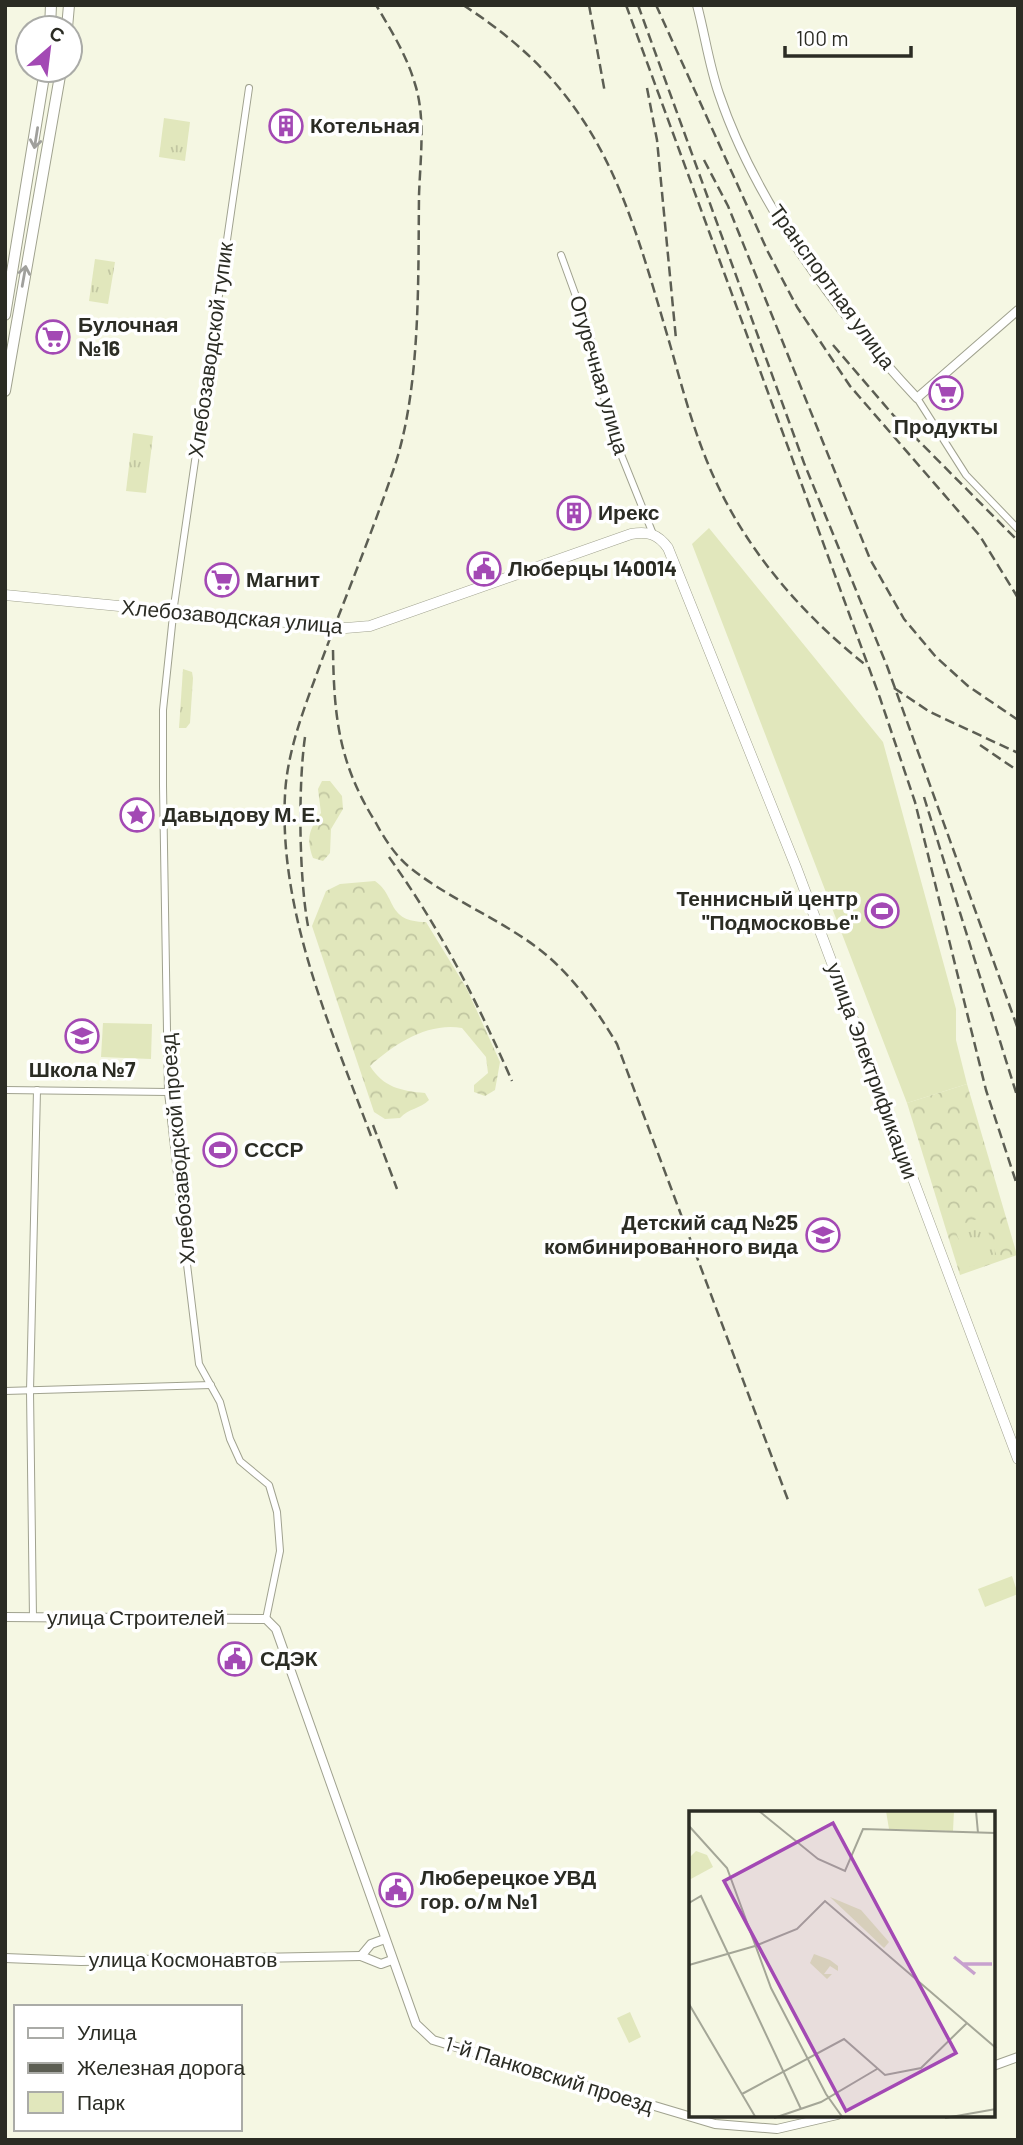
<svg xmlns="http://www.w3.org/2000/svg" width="1023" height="2145" font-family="Barlow,sans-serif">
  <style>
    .green { fill: #e1e7bc }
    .forest { fill: url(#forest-crowns) }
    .park { fill: url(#park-tufts) }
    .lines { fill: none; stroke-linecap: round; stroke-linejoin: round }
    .minor-casing { stroke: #a0a28f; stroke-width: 8 }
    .tertiary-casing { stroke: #a0a28f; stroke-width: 10 }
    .secondary-casing { stroke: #a0a28f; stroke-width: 11 }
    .primary-casing { stroke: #a0a28f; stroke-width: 12 }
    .minor { stroke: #fff; stroke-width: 6 }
    .tertiary { stroke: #fff; stroke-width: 8 }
    .secondary { stroke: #fff; stroke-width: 10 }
    .primary { stroke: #fff; stroke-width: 10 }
    .rail { stroke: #5c5e53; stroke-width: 2.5; stroke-dasharray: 10 5; stroke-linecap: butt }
    .oneway { stroke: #a0a09c }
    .labels { text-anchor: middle; stroke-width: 7; stroke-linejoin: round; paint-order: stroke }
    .poi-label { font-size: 21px; font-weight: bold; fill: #2b2c24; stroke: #fff; text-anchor: start }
    .street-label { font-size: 21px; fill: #2b2c24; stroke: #fff }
    .inset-river { fill: none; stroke: #c7a1ce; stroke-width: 3.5 }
    .inset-road { fill: none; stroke: #a4a697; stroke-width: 2 }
    .view { fill: #a349b4; fill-opacity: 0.15; stroke: #a349b4; stroke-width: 3.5 }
    .inset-edge { fill: none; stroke: #2b2c24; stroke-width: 3.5 }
  </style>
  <defs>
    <pattern id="forest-crowns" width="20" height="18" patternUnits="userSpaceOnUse" patternTransform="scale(1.75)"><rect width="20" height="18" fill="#e1e7bc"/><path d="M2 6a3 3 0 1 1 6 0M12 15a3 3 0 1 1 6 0" fill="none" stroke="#c1c6a1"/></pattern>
    <pattern id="park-tufts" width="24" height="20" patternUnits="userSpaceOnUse" patternTransform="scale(1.75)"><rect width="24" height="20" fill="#e1e7bc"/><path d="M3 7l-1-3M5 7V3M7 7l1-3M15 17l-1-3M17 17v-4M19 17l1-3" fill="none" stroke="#c1c6a1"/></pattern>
  </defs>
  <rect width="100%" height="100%" fill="#f5f7e3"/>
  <g class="green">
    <polygon points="709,528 883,742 956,1009 956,1040 967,1084 907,1103 692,544"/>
    <polygon points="103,1023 152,1024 151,1059 101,1057"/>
    <polygon points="1012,1576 1018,1594 985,1607 978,1589"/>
    <polygon points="630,2012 641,2037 629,2043 617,2018"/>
  </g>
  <g class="forest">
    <path d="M322,781H330L342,796L343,809L331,829L330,853L323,861L313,858C306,838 309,830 321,813L318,789Z"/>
    <path d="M375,881C397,896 386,922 426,922L467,989L500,1062L495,1090L485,1096L474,1092V1085L488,1073L486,1057L462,1028C428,1022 394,1044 370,1066C383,1087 401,1091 425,1093L429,1100C420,1109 409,1108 400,1118L385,1119L374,1112L312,926L326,891L340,884Z"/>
    <polygon points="967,1084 1017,1255 960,1275 907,1103"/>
  </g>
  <g class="park">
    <polygon points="164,118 190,122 185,161 159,157"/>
    <polygon points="95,259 115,262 108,304 89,301"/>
    <polygon points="133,433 153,436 146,493 126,491"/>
    <polygon points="183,669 192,672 193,678 190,723 186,728 179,728"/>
    <polygon points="983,1217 997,1257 969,1267 954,1227"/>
  </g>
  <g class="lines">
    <defs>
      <g id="minor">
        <polyline points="249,88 174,606 163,710 163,786 168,1092 186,1256 199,1364 220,1402 230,1439 240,1461 269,1485 277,1512 280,1551 266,1619"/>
        <polyline points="561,255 590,335 612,432 653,534"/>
        <polyline points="917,398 966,475 1018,529"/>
        <polyline points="5,1090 168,1092"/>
        <polyline points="5,1391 211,1385"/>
        <polyline points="33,1618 30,1391 37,1090"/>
      </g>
      <g id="tertiary">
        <path d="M697,5C705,35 709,65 719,94C756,204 838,314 917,398L1018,310"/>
        <polyline points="5,1617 266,1619 276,1629 416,2024 433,2040 715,2124 777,2129 837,2115"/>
        <polyline points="361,1956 381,1964 392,1960"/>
        <polyline points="361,1956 371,1944 385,1939"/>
        <polyline points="5,1958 81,1961 361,1956"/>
        <polyline points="993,2066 1018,2057"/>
      </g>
      <path id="secondary" d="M5,595L346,628L370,626L631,534C648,531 658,534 668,548L796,867L1018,1459"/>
      <g id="primary">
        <polyline points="50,28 51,5"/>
        <polyline points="67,28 69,5"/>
        <polyline points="5,315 45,70"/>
        <polyline points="5,391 61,70"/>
      </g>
    </defs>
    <use href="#minor" class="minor-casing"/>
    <use href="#tertiary" class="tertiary-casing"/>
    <use href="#secondary" class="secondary-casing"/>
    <use href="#primary" class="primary-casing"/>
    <use href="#minor" class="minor"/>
    <use href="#tertiary" class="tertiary"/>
    <use href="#secondary" class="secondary"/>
    <use href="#primary" class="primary"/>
    <g class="rail">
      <path d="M463,5C602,94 627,198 671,348C684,394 696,440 717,484C751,556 805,617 867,666"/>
      <polyline points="589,5 605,93"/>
      <polyline points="626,5 880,698 915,802 986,1090 1018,1188"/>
      <polyline points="638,5 804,463 887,666 1018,1029"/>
      <polyline points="656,5 768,252 797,307 850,386 980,536 1018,598"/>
      <polyline points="647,88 657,140 676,339"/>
      <polyline points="704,160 728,206 870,559 904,619 936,657 968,686 1018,720"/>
      <polyline points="833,345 894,416 1018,541"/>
      <path d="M333,650C334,718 339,764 376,823C384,838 395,855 408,866C447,898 494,916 535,946C569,971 595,1007 617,1044L788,1500"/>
      <polyline points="894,688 930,712 1018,753"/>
      <path d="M305,737C298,786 299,877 308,926"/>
      <polyline points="980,745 1018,771"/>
      <polyline points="924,797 1018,1099"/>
      <path d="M389,857C441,930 476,999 512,1081"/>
      <polyline points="373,1125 397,1189"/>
      <path d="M371,1136C331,1028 279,914 285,795C287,751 305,706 320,665C344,600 371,536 393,471C421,391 418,281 419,196C420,161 426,118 415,84C407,56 391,30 376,5"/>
    </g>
  </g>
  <defs><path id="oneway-shaft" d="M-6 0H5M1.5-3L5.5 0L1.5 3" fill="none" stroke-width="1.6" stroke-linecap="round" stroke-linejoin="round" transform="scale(1.75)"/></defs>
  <g class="oneway">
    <use href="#oneway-shaft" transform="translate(36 138) rotate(99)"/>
    <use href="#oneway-shaft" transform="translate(24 276) rotate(-80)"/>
  </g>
  <defs>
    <symbol id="building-ring" viewBox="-11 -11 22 22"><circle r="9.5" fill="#fff" stroke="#a349b4" stroke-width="1.5"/><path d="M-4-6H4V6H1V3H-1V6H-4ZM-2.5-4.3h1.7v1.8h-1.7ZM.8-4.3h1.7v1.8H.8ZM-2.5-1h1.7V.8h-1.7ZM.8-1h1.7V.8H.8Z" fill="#a349b4"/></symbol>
    <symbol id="supermarket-ring" viewBox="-11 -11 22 22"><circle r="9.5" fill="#fff" stroke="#a349b4" stroke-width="1.5"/><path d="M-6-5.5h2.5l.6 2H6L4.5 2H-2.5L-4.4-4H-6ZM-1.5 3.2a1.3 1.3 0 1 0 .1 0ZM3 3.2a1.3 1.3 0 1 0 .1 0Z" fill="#a349b4"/></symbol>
    <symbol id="civic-ring" viewBox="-11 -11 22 22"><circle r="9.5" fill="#fff" stroke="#a349b4" stroke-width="1.5"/><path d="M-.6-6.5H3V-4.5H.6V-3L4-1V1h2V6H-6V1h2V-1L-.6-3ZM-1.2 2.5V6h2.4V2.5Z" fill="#a349b4"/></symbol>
    <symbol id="sight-ring" viewBox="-11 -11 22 22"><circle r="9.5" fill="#fff" stroke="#a349b4" stroke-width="1.5"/><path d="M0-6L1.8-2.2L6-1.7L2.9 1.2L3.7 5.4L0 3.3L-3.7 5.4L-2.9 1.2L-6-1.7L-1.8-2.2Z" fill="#a349b4"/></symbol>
    <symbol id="stadium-ring" viewBox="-11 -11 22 22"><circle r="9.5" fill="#fff" stroke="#a349b4" stroke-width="1.5"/><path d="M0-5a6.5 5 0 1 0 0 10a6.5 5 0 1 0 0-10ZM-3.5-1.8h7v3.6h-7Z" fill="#a349b4"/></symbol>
    <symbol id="school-ring" viewBox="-11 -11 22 22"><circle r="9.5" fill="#fff" stroke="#a349b4" stroke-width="1.5"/><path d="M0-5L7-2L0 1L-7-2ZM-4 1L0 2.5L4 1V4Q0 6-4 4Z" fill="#a349b4"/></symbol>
  </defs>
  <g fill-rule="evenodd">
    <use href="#building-ring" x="267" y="107" width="38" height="38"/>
    <use href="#supermarket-ring" x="34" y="318" width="38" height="38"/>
    <use href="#supermarket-ring" x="927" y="374" width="38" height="38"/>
    <use href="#building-ring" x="555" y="494" width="38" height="38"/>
    <use href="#civic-ring" x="465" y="550" width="38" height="38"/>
    <use href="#supermarket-ring" x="203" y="561" width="38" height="38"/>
    <use href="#sight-ring" x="118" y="796" width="38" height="38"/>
    <use href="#stadium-ring" x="863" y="892" width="38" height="38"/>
    <use href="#school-ring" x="63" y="1017" width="38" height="38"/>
    <use href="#stadium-ring" x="201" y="1131" width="38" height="38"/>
    <use href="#school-ring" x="804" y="1216" width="38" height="38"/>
    <use href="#civic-ring" x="216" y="1640" width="38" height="38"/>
    <use href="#civic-ring" x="377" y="1871" width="38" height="38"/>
  </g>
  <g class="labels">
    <g class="poi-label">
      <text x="310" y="133">Котельная</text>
      <text x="78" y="332">Булочная<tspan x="78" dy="24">№16</tspan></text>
      <text x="946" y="434" text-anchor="middle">Продукты</text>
      <text x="598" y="520">Ирекс</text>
      <text x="508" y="576">Люберцы 140014</text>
      <text x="246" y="587">Магнит</text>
      <text x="162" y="822">Давыдову М. Е.</text>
      <text x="858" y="906" text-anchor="end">Теннисный центр<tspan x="858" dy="24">"Подмосковье"</tspan></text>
      <text x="82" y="1077" text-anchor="middle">Школа №7</text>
      <text x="244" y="1157">СССР</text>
      <text x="798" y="1230" text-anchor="end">Детский сад №25<tspan x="798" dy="24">комбинированного вида</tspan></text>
      <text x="260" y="1666">СДЭК</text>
      <text x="420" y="1885">Люберецкое УВД<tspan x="420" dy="24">гор. о/м №1</tspan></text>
    </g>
    <g class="street-label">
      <text transform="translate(832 287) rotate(54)" y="7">Транспортная улица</text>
      <text transform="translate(211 350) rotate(-82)" y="7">Хлебозаводской тупик</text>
      <text transform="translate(599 375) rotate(74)" y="7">Огуречная улица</text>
      <text transform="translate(232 617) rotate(5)" y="7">Хлебозаводская улица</text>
      <text transform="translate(872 1071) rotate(70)" y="7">улица Электрификации</text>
      <text transform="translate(178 1149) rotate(-95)" y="7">Хлебозаводской проезд</text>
      <text x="136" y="1625">улица Строителей</text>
      <text x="183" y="1967">улица Космонавтов</text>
      <text transform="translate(549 2075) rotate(17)" y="7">1-й Панковский проезд</text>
    </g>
  </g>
  <g transform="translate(689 1811)">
    <rect width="306" height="306" fill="#f5f7e3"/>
    <path d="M141,86L172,99L200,131L195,137Z" fill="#e1e7bc"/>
    <path d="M197,0H265L264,20L200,18ZM125,143L141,149L149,155V160L141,155L135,163H143L138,168L121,152Z" fill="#e1e7bc"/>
    <path d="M7,40L18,44L24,56L0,69V47Z" fill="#e1e7bc"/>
    <path class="inset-river" d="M265,146L286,163M274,153H303"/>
    <path class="inset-road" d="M70,0L129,48L156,60L174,18L307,22M287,0L289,22M306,0V22M0,15L38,57L82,177L137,283L154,307M0,92L12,85L112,298M66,135L108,118L136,90L307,237M0,154L66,135M0,193L67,307M53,283L155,228L196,264L232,257L278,212M85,307L132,291L188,258M256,307L307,298"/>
    <path class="view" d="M144,12L267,242L157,300L35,70Z"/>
    <rect width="306" height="306" class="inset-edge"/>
  </g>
  <rect width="1023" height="2145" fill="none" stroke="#2b2c24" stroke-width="14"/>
  <rect x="14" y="2005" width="228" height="126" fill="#ffffff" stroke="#aaaba7" stroke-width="2"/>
  <rect x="28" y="2028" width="35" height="10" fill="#ffffff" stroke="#aaaba7" stroke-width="2"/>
  <text x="77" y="2040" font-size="21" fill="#2b2c24">Улица</text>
  <rect x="28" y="2063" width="35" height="10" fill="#5c5e53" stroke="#aaaba7" stroke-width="2"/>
  <text x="77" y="2075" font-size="21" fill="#2b2c24">Железная дорога</text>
  <rect x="28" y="2092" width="35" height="21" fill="#e1e7bc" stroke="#aaaba7" stroke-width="2"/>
  <text x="77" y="2110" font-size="21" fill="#2b2c24">Парк</text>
  <g transform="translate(49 49) rotate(28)"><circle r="33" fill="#ffffff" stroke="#aaaba7" stroke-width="2"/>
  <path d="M0-5L12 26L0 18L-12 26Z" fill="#a349b4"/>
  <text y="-10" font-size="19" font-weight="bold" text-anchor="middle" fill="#2b2c24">С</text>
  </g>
  <path d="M785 46v10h126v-10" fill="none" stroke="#2b2c24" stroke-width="3.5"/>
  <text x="796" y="46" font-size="21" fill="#2b2c24" stroke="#ffffff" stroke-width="5" paint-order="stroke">100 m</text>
</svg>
